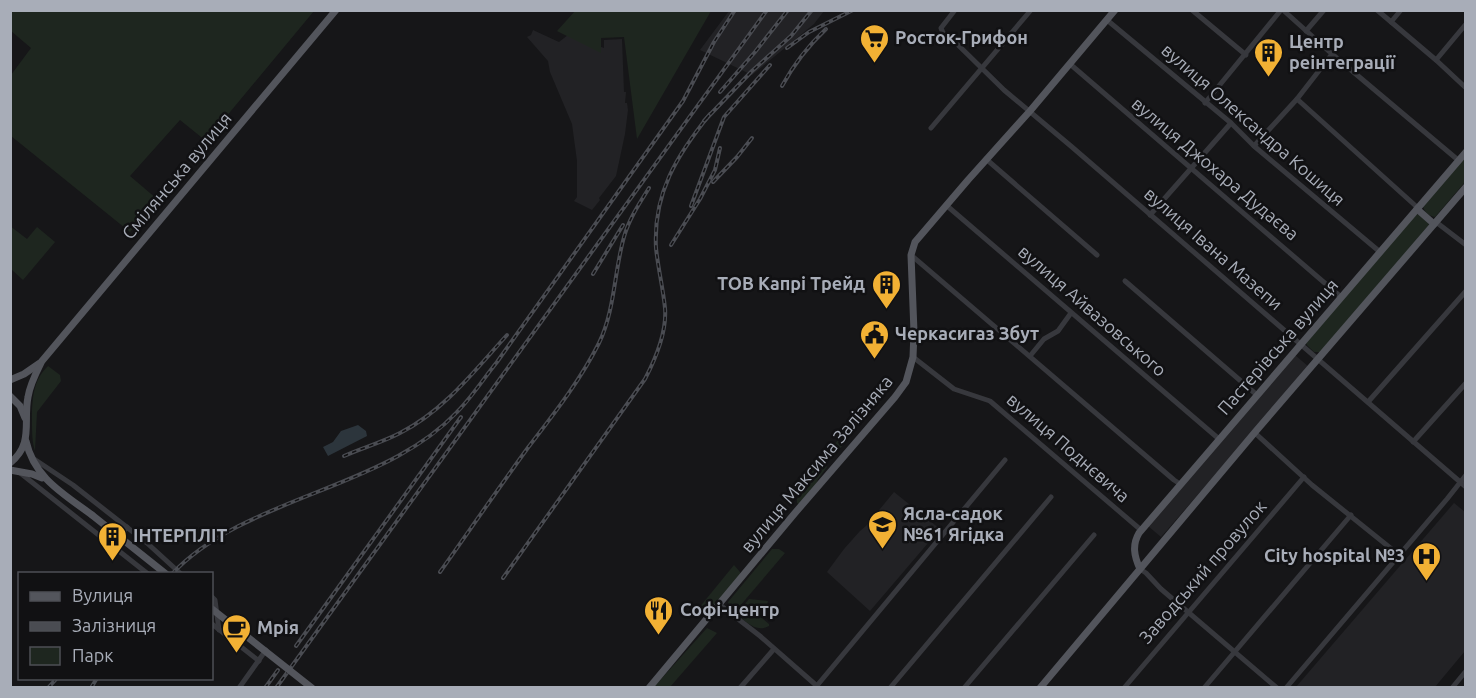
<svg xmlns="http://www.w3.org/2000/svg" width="1476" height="698" font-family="Ubuntu,sans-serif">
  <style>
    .built { fill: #222225 }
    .green { fill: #1e261f }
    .water { fill: #2c353c }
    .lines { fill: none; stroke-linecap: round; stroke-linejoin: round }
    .minor { stroke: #37383d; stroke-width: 5 }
    .major { stroke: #53555c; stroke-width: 7 }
    .rail-casing { stroke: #4a4c52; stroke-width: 4 }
    .rail { stroke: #111113; stroke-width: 1.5; stroke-dasharray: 4.5; stroke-linecap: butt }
    .major-bridge { stroke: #53555c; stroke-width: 7 }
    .labels { text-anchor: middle; stroke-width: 5; stroke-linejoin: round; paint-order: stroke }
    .poi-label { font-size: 18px; font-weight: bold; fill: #a8adb8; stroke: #111113; text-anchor: start }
    .street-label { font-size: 18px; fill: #a8adb8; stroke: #111113 }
  </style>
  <rect width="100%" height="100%" fill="#161618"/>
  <g class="built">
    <polygon points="729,11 729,10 824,11 814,24 752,75 700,50"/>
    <polygon points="533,30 559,42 568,35 604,48 604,40 622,39 624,92 626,92 625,103 627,103 628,110 625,134 616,176 599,198 600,200 592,210 574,201 577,197 577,161 572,124 550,72 548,61 527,37 531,35"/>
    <polygon points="1295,355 1309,367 1161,537 1148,526"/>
    <polygon points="894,492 940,529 870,611 827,572 844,549 860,531 866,526"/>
    <polygon points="1454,503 1465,512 1465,651 1435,687 1296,687"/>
  </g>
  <g class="green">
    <polygon points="11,10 314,10 314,11 206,141 180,120 130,176 157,199 130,232 11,136 11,75 31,48 11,31"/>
    <polygon points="576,10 711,11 637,139 624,37 601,38 601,53 557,31"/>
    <path d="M1465,156V182L1435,217C1429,216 1424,212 1423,206Z"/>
    <path d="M1416,214C1422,214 1427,219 1429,225L1320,352H1314L1307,345L1306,343Z"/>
    <polygon points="10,226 27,239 37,227 55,242 23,280 11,269"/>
    <path d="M48,366L60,375L61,381L37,412L35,451C32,442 32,432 32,422C32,402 32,381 48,366Z"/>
    <polygon points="838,440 843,445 832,457 830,456 824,463 827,467 818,479 816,485 799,504 797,503 797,499 814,479 810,476 810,474"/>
    <polygon points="772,549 779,549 785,553 734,613 729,608 728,602"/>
    <polygon points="734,565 740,572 740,576 706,614 695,615 694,614"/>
    <path d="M749,599L768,601L763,619L769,624V626C756,633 747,622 736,614Z"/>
    <polygon points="707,628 717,633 670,687 654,687"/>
  </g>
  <polygon class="water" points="358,425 366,431 367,436 328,456 323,447 333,442 341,431"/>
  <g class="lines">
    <g class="minor">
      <polyline points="955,10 941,28 943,33 952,39 1004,90 1072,147 1466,487"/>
      <polyline points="1192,10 1246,55"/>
      <polyline points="1283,10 1332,54 1458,160"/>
      <polyline points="1377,10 1436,60 1466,88"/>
      <polyline points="1107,20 1231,123 1254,146 1380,252"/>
      <polyline points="1391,22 1401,10"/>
      <polyline points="1306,31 1324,10"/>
      <polyline points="1436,60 1466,24"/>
      <polyline points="1070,64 1341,297"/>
      <polyline points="1297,99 1418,208"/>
      <polyline points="1205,103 1281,10"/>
      <polyline points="931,128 1031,10"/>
      <polyline points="1254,146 1297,99 1332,54"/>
      <polyline points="986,159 1097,255"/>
      <polyline points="946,205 1219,439"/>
      <polyline points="1150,215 1231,123"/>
      <polyline points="1436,222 1466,245"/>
      <polyline points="911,255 1174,480 1180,484"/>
      <polyline points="1125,281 1257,395"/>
      <polyline points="1030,356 1044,339 1058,331 1071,313"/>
      <polyline points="913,357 954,389 990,401 1141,530"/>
      <polyline points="1368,402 1466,291"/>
      <polyline points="1255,433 1312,485 1399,555"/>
      <polyline points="1413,442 1466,383"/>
      <polyline points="31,457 73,485 147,543 181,574"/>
      <polyline points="19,472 148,574"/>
      <polyline points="113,546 127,527"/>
      <polyline points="1140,569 1146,573 1161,589 1277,688"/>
      <polyline points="212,597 215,600 219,630"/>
      <polyline points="720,605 760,636 817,686"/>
      <polyline points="212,624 259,661"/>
      <polyline points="239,688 266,650"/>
      <polyline points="740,688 774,649"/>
      <polyline points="815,688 1005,460"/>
      <polyline points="890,688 1051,497"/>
      <polyline points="964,688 1094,535"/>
      <polyline points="1124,688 1304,477"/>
      <polyline points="1204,688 1351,515"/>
      <polyline points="1286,688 1447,499 1466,475"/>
      <polyline points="1452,688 1466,671"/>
    </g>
    <g class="major">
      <polyline points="1417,209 1434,224"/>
      <polyline points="10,380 24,374 40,363"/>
      <polyline points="10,396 20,406 25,418"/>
      <path d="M26,441C34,478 64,494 92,515"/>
      <path d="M10,463C34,444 23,422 28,397C30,384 36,373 42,361L336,10"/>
      <polyline points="10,470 32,474 42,478"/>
      <path d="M1140,569C1134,556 1132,545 1139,533L1466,152"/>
      <polyline points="649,688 795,513 895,397 906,382 913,357 914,332 911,255 915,242 968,180 1030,111 1115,10"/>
      <polyline points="1040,688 1256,431 1466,187"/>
    </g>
    <defs>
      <g id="rail">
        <polyline points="787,48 809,32 853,10"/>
        <path d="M782,86C794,64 808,46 826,29"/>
        <polyline points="720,92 755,52 788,10"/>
        <polyline points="704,121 752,71 791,36 812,10"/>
        <polyline points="713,182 737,157 752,138"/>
        <polyline points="691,206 724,117 770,65"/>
        <polyline points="671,245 700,199 715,170 720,148"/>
        <polyline points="593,274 623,225"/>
        <path d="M344,456C362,448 383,442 400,433C444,411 475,370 507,335"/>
        <path d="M440,572C469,531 498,489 527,449C553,415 580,381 599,343C615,310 614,272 624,237C629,219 639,204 649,188"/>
        <path d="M172,574C228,514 328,495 398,456C420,444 440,430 457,412C472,397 484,378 497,362L683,101L714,42L735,10"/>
        <path d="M503,578L645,379C656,358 667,332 665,308C663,288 658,268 656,248C653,193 677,155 710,114"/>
        <polyline points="296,646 461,417"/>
        <polyline points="48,688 57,678"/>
        <polyline points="91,688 97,678"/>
        <polyline points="265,688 278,670"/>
        <polyline points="276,688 767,10"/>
      </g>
    </defs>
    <use href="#rail" class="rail-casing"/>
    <use href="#rail" class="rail"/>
    <g class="major-bridge">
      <polyline points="92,515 166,574"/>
      <polyline points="212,609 312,688"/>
    </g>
  </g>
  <defs>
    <symbol id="supermarket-pin" viewBox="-11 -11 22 30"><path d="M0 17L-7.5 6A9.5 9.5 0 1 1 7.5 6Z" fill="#f2b134" stroke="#111113"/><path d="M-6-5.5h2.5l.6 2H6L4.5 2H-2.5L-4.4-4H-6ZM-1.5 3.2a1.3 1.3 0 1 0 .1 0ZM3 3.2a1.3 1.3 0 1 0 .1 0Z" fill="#111"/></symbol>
    <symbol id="building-pin" viewBox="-11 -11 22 30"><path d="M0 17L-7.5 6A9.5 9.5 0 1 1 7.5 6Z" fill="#f2b134" stroke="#111113"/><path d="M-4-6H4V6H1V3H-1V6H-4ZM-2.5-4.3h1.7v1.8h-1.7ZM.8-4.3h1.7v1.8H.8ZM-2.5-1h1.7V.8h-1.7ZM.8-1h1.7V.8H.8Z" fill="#111"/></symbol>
    <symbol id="civic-pin" viewBox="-11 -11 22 30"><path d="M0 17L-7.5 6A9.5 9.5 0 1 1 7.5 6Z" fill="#f2b134" stroke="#111113"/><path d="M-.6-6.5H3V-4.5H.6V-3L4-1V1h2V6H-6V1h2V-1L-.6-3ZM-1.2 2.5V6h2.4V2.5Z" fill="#111"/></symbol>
    <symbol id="school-pin" viewBox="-11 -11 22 30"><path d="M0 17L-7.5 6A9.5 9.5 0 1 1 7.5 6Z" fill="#f2b134" stroke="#111113"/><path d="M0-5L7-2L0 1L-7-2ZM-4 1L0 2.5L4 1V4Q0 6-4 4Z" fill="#111"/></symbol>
    <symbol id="hospital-pin" viewBox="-11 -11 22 30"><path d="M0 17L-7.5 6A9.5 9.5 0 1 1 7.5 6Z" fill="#f2b134" stroke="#111113"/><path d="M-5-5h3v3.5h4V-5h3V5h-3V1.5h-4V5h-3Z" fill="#111"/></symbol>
    <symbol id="restaurant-pin" viewBox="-11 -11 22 30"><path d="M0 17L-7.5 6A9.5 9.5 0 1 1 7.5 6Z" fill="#f2b134" stroke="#111113"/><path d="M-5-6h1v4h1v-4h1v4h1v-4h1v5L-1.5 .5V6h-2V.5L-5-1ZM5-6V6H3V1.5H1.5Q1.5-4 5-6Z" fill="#111"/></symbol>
    <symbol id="cafe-pin" viewBox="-11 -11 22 30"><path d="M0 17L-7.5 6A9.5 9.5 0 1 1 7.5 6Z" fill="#f2b134" stroke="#111113"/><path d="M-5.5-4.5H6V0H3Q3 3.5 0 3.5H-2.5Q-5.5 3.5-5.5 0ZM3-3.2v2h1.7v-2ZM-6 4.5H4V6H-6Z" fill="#111"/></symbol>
  </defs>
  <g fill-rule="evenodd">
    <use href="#supermarket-pin" x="858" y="22" width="33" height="45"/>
    <use href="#building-pin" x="1252" y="36" width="33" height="45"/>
    <use href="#building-pin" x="870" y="268" width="33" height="45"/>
    <use href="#civic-pin" x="858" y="318" width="33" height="45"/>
    <use href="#school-pin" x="866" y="508" width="33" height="45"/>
    <use href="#building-pin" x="96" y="520" width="33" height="45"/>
    <use href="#hospital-pin" x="1410" y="540" width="33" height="45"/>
    <use href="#restaurant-pin" x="642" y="594" width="33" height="45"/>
    <use href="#cafe-pin" x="220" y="612" width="33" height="45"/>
  </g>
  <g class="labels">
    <g class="poi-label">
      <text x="895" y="44">Росток-Грифон</text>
      <text x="1289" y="48">Центр<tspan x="1289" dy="21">реінтеграції</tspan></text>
      <text x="865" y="290" text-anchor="end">ТОВ Капрі Трейд</text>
      <text x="895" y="340">Черкасигаз Збут</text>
      <text x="903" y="520">Ясла-садок<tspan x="903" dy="21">№61 Ягідка</tspan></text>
      <text x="133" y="542">ІНТЕРПЛІТ</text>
      <text x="1405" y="562" text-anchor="end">City hospital №3</text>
      <text x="680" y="616">Софі-центр</text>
      <text x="257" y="634">Мрія</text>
    </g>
    <g class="street-label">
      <text transform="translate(1253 125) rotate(41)" y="6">вулиця Олександра Кошиця</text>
      <text transform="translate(1215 169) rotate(40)" y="6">вулиця Джохара Дудаєва</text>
      <text transform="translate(177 176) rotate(-50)" y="6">Смілянська вулиця</text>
      <text transform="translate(1213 249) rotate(41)" y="6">вулиця Івана Мазепи</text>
      <text transform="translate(1092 311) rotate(41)" y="6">вулиця Айвазовського</text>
      <text transform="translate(1278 347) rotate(-49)" y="6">Пастерівська вулиця</text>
      <text transform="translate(1068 448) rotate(41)" y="6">вулиця Поднєвича</text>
      <text transform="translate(817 464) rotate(-50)" y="6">вулиця Максима Залізняка</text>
      <text transform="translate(1203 572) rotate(-49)" y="6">Заводський провулок</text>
    </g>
  </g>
  <rect width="1476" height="698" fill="none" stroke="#a8adb8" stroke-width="24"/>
  <rect x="18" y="572" width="195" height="108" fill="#111113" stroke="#4d4f55" stroke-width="1.5"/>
  <rect x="30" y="592" width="30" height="9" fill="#53555c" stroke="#4d4f55" stroke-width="1.5"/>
  <text x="72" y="602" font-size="18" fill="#a8adb8">Вулиця</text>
  <rect x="30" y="622" width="30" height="9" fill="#4a4c52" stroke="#4d4f55" stroke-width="1.5"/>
  <text x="72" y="632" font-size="18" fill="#a8adb8">Залізниця</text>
  <rect x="30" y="647" width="30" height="18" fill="#1e261f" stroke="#4d4f55" stroke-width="1.5"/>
  <text x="72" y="662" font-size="18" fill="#a8adb8">Парк</text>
</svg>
